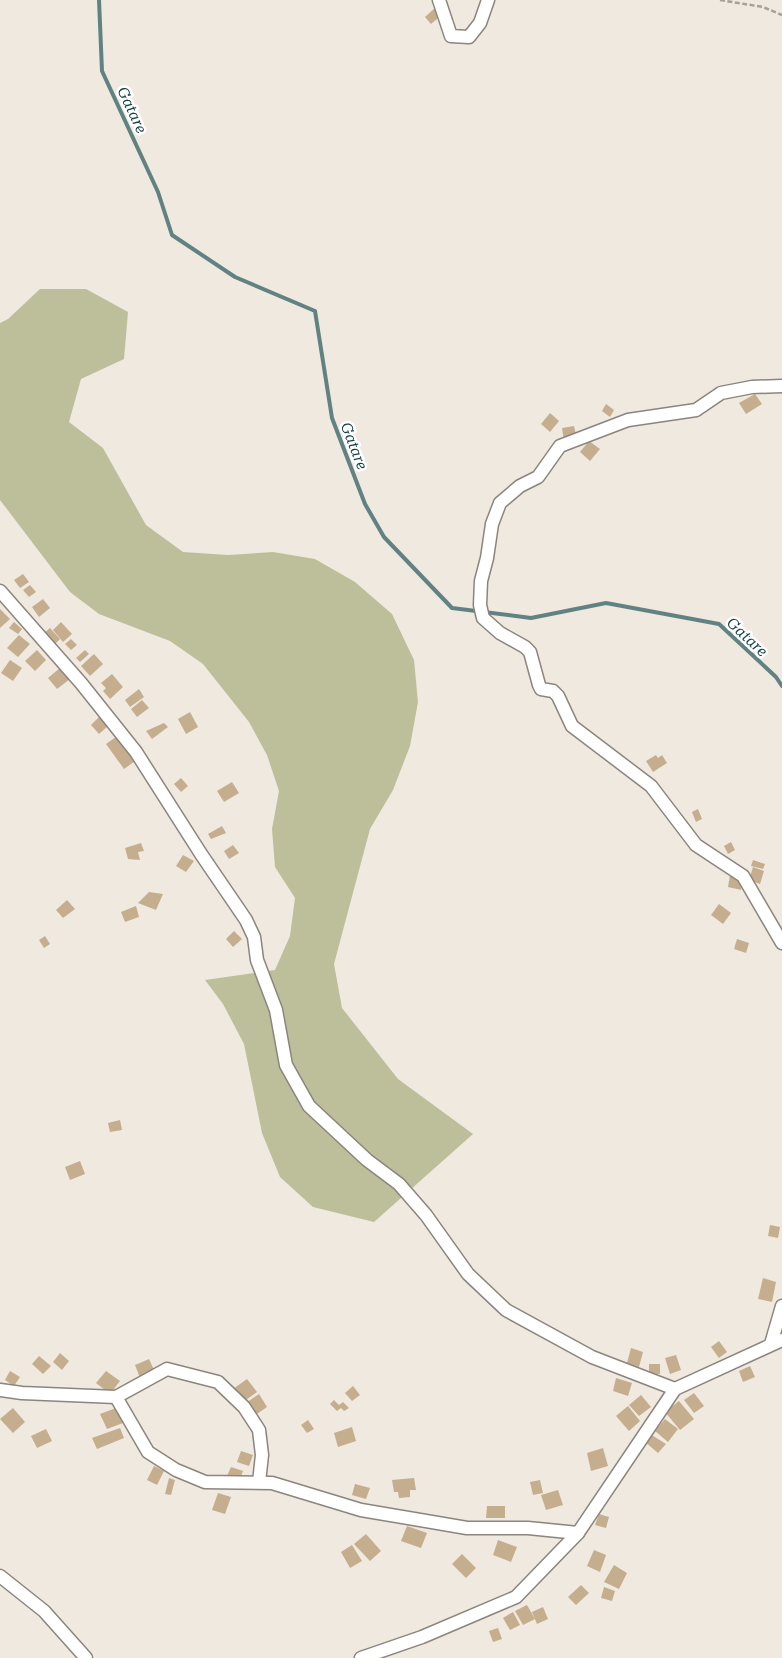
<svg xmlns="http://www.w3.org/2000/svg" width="782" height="1658" font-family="'Roboto Serif',serif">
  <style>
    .green { fill: #bdbf9b }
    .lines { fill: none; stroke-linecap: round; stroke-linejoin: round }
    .stream { stroke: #618282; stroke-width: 4 }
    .building { fill: #c5ae8e }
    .minor-casing { stroke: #8b857d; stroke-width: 15 }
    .path { stroke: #a5a098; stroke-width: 2.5; stroke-dasharray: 5 2.5; stroke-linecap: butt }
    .minor { stroke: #fff; stroke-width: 12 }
    .labels { text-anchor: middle; stroke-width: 5; stroke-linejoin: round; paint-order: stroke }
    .water-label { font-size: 15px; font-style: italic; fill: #144244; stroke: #fff }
  </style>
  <rect width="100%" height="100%" fill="#efe9df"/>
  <polygon class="green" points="40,289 86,289 128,312 124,359 81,379 69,422 103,448 146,525 183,552 228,555 273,552 315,559 355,582 392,614 414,660 418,702 410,746 393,790 370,829 334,964 342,1008 398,1079 473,1134 374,1222 313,1207 280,1177 262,1133 244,1044 223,1004 205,980 275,970 290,936 295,898 275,867 272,829 279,791 267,755 249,722 203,664 170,641 99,614 70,592 0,500 0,323 8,319"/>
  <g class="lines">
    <polyline class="stream" points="99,0 102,71 158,192 172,235 235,277 315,311 332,418 365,504 384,537 452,608 531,618 606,603 719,624 776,677 782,686"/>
  </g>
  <g class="building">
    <polygon points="436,7 443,14 431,24 425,17"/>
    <polygon points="755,394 762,404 746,414 739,403"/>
    <polygon points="606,404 614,410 610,417 602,411"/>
    <polygon points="550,413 559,421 550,432 541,424"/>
    <polygon points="574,426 577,439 564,441 562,428"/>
    <polygon points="589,441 600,449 590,461 580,452"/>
    <polygon points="23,574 29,582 20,588 14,580"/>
    <polygon points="30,585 36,592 29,597 23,590"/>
    <polygon points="43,599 50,608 39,617 32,607"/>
    <polygon points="0,609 10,619 0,628"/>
    <polygon points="14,622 22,629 18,634 9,628"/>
    <polygon points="61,622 72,634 63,642 53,630"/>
    <polygon points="50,628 60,639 55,644 44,633"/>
    <polygon points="19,635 30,644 18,657 7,648"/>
    <polygon points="71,639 77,645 71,650 65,644"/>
    <polygon points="37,650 46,660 35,671 25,661"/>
    <polygon points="85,650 89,654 80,662 76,658"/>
    <polygon points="94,654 103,664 90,676 81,666"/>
    <polygon points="10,660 22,668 13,681 1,673"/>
    <polygon points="60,668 70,679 57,689 48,678"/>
    <polygon points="112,674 123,687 110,699 103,691 106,688 101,683"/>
    <polygon points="139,689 144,697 130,707 125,700"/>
    <polygon points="142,700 149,708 137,717 131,709"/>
    <polygon points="190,712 198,727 186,734 178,719"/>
    <polygon points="99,717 108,726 99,734 91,725"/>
    <polygon points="164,723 168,727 152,739 146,731"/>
    <polygon points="120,734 138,759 124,769 106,744"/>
    <polygon points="656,755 658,758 662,755 667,763 653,772 646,761"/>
    <polygon points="181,778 188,786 181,792 174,784"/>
    <polygon points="232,782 239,793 224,802 217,791"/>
    <polygon points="698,809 702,819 696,822 692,812"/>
    <polygon points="222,826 226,833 211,839 208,834"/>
    <polygon points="731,842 735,850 728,854 724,846"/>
    <polygon points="141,843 144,851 138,852 140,860 128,859 125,848"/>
    <polygon points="233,845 239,853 229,859 224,851"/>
    <polygon points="183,855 194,861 186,872 176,866"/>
    <polygon points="753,860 765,864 763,869 751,866"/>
    <polygon points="753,867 764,871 760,884 749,880"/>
    <polygon points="730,875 743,878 741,890 728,887"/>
    <polygon points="149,892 163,894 156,910 138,903"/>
    <polygon points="67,900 75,909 63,918 56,910"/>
    <polygon points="719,904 731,913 723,924 711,915"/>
    <polygon points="136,906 139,917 125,922 121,912"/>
    <polygon points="234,931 242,939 233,947 226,939"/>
    <polygon points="45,936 50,944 44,948 39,940"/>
    <polygon points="737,939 749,943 746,953 734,949"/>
    <polygon points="120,1120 122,1130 110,1132 108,1123"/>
    <polygon points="80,1161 85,1174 70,1180 65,1167"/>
    <polygon points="770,1225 780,1227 778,1238 768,1236"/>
    <polygon points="763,1278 776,1282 772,1302 758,1299"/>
    <polygon points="719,1341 727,1352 719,1358 711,1347"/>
    <polygon points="631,1348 643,1352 639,1367 627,1363"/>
    <polygon points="60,1353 69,1361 62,1370 53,1362"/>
    <polygon points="676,1355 681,1370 670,1374 665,1358"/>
    <polygon points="39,1356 51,1366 43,1374 32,1364"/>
    <polygon points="149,1359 155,1372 140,1378 135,1365"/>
    <rect x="649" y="1364" width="11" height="10"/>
    <polygon points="750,1366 755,1377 743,1382 739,1371"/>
    <polygon points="10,1371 20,1377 14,1386 5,1380"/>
    <polygon points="106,1371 120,1381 110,1394 96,1383"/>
    <polygon points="616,1378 632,1383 628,1396 613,1391"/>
    <polygon points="247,1379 257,1392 243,1402 233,1389"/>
    <polygon points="353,1386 360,1395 352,1401 345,1393"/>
    <polygon points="694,1393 704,1406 694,1413 684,1400"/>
    <polygon points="259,1394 267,1407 254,1416 246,1403"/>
    <polygon points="641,1395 651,1407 639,1416 629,1405"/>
    <polygon points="334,1400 339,1405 343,1402 349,1408 344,1411 341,1408 337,1411 330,1404"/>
    <polygon points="679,1401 694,1419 680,1430 665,1412"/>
    <polygon points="628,1406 640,1421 629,1431 616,1416"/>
    <polygon points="13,1408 25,1422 13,1433 0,1419"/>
    <polygon points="116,1408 123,1423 107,1429 100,1414"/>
    <polygon points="665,1419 678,1429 668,1442 655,1431"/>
    <polygon points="308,1420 314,1429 307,1433 301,1425"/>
    <polygon points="352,1427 356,1441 338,1447 334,1433"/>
    <polygon points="120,1428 124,1438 97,1449 92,1438"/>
    <polygon points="46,1429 52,1441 37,1448 31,1436"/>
    <polygon points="650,1434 666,1444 658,1453 645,1442"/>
    <polygon points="603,1448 608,1466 591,1471 587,1453"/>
    <polygon points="241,1451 253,1455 249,1466 237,1462"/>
    <polygon points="154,1466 164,1471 157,1485 147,1480"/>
    <polygon points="231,1467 243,1471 239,1481 227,1476"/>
    <polygon points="169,1478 175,1480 171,1495 165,1494"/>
    <polygon points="414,1478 416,1490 410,1490 410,1497 399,1498 398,1492 394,1492 392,1480"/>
    <polygon points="540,1480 543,1493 533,1495 530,1482"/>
    <polygon points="355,1484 370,1488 366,1499 352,1495"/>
    <polygon points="558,1490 563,1505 546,1510 541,1495"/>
    <polygon points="218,1493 231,1497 225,1514 212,1510"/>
    <polygon points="487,1506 505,1506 505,1518 486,1518"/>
    <polygon points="599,1514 609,1517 606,1528 595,1525"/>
    <polygon points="407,1526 427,1533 421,1548 401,1541"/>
    <polygon points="366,1534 381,1551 370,1561 354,1544"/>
    <polygon points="498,1540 517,1547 511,1562 493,1555"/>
    <polygon points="352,1545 362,1561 350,1568 341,1552"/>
    <polygon points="594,1550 606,1555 600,1572 587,1566"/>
    <polygon points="462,1554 476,1568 466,1578 452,1564"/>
    <polygon points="614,1565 627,1573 619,1589 604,1582"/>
    <polygon points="581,1585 589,1593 576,1605 568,1597"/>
    <polygon points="604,1587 615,1591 612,1601 601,1598"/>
    <polygon points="527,1605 535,1619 523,1625 515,1611"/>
    <polygon points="543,1607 548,1619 537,1624 532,1612"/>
    <polygon points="513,1612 520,1625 510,1630 503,1618"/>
    <polygon points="498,1628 502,1639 493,1642 489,1631"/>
  </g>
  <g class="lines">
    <defs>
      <g id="minor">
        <polyline points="439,0 451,36 469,37 480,23 488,0"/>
        <polyline points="782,386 752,387 721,393 696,410 628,420 560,446 538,477 520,486 500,503 492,524 487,558 481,581 480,605 483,618 500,633 525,647 530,652 539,685 541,689 553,691 558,696 572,726 651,786 696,845 743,876 782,943"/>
        <polyline points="0,591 81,683 136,752 201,854 246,920 254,937 257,960 276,1010 286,1065 309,1106 367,1160 399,1184 426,1215 468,1274 506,1310 592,1357 675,1389"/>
        <polyline points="771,1344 782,1306"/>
        <polyline points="0,1390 22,1393 116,1397 167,1369 218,1382 244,1407 259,1430 262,1455 259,1482"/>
        <polyline points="116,1397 148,1452 176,1470 205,1482 272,1483 361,1510 467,1528 528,1528 578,1533"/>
        <polyline points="0,1576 44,1611 86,1658"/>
        <polyline points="361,1658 422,1637 516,1597 578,1533 675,1389 782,1340"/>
      </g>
    </defs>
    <use href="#minor" class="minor-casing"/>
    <polyline class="path" points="720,0 763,7 782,15"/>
    <use href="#minor" class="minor"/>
  </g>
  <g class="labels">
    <g class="water-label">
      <text transform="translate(132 110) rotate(65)" y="5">Gatare</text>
      <text transform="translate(354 446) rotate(69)" y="5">Gatare</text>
      <text transform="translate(747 637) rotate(43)" y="5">Gatare</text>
    </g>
  </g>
</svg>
